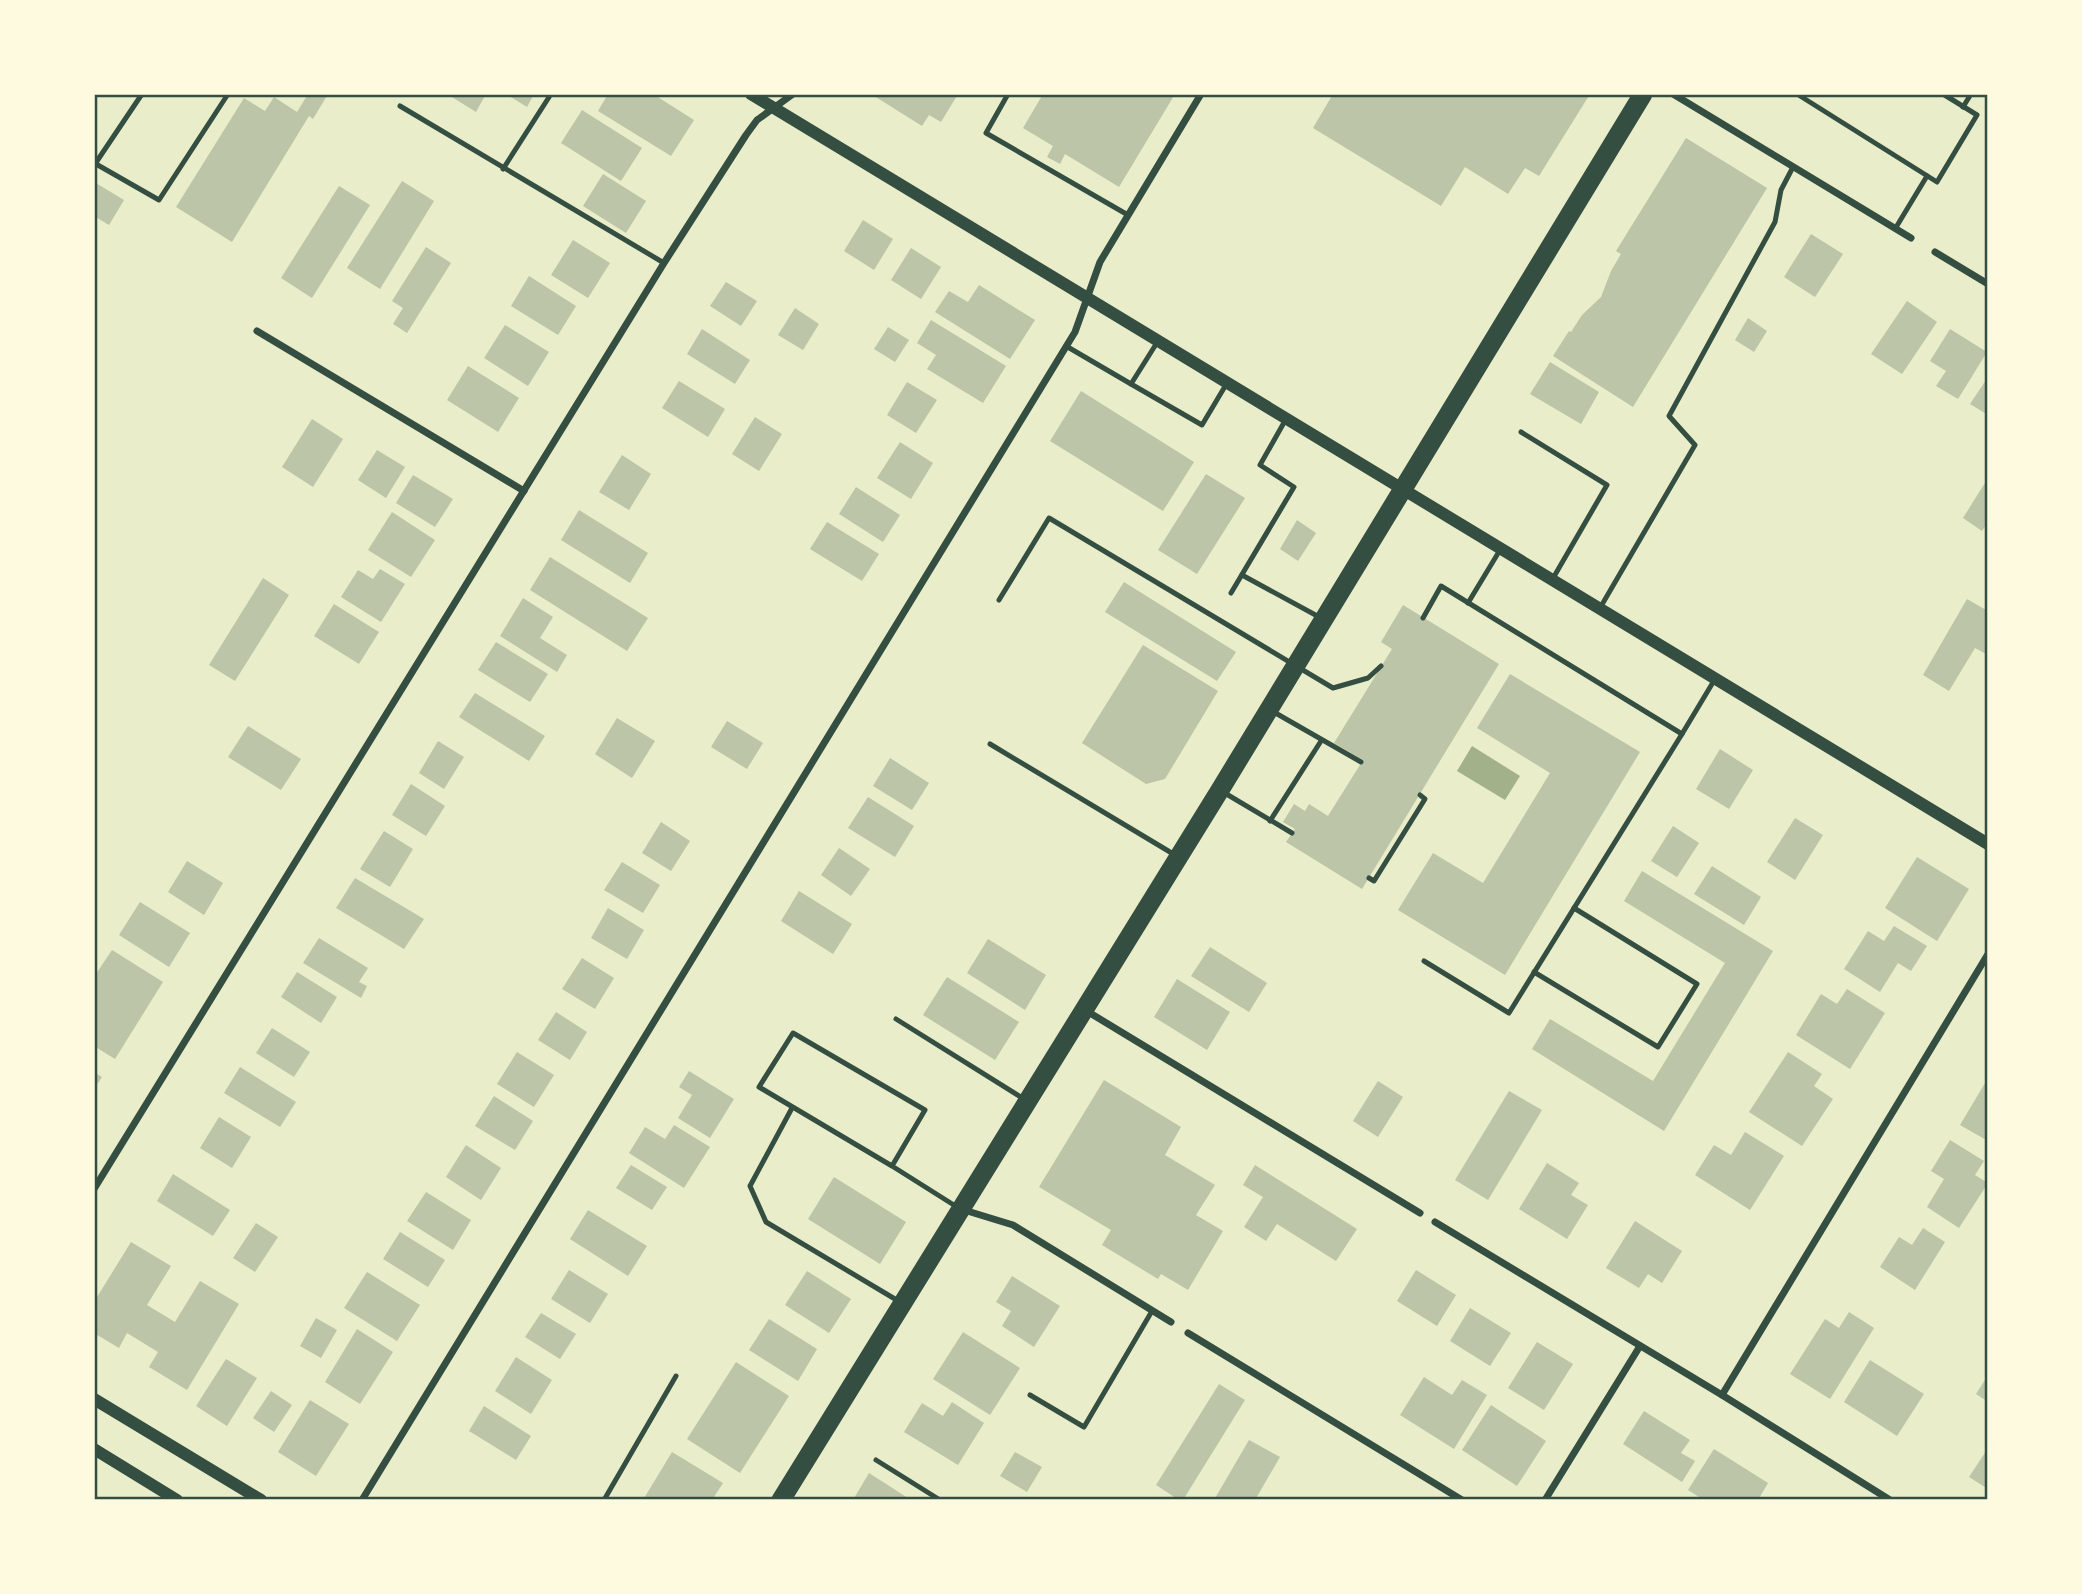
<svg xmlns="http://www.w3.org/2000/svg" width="2082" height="1594" font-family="'Open Sans',sans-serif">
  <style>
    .water { fill: #a3b18a }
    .building { fill: #bcc5a7 }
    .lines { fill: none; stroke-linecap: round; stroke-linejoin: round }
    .service { stroke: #344e41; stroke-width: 5 }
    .minor { stroke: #344e41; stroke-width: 7 }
    .tertiary { stroke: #344e41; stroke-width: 12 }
    .trunk { stroke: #344e41; stroke-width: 19 }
    .neatline { fill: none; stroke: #344e41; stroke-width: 2.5 }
  </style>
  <rect width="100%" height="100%" fill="#e9edc9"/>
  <polygon class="water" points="1472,746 1520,776 1505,800 1457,771"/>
  <g class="building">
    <polygon points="308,94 328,94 313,119 309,116 232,242 176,207 244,98 265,111 274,97 297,112"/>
    <polygon points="447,94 486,94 476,112"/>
    <polygon points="506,94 534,94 527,107"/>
    <polygon points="608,94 653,94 694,120 671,156 598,111"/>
    <polygon points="871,94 958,94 941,122 929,115 922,126"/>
    <polygon points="1043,94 1175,94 1119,187 1065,154 1060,164 1047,157 1053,146 1023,128"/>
    <polygon points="1333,94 1590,94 1539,176 1525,168 1508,194 1465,167 1441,206 1313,128"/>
    <polygon points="582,110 642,148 621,181 561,143"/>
    <polygon points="1686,138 1767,188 1633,407 1553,356 1569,331 1571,332 1582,315 1601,297 1611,271 1621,254 1616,251"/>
    <polygon points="603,174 646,201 626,233 583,206"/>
    <polygon points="402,181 434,201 380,289 347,268"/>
    <polygon points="94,182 124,200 109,225 94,216"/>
    <polygon points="339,186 370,205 312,298 281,278"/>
    <polygon points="863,220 893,239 874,270 844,251"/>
    <polygon points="1811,234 1843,254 1815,297 1784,277"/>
    <polygon points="573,240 610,263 588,298 551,275"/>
    <polygon points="426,247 451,263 407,333 393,324 403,308 392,301"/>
    <polygon points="911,248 941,267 921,299 891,280"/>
    <polygon points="529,276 576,306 558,335 511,306"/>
    <polygon points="726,282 757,301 741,326 710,306"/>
    <polygon points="979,285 1035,320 1010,359 935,312 949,291 968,302"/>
    <polygon points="1907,301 1937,322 1902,374 1871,354"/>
    <polygon points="795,308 819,324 803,350 778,335"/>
    <polygon points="1748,318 1767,331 1754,352 1735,340"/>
    <polygon points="931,320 1006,366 983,403 927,369 936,355 917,343"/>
    <polygon points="505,325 549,352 528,386 484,358"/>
    <polygon points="888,327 909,340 895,362 874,349"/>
    <polygon points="702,329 750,360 735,384 687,354"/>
    <polygon points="1950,329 1987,352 1958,399 1936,386 1946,371 1930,361"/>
    <polygon points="1550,362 1599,392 1581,424 1530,394"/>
    <polygon points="468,366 519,398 498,432 447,400"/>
    <polygon points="1988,377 1988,415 1970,404"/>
    <polygon points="679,381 725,409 708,437 662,408"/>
    <polygon points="907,382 937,400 916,433 887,415"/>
    <polygon points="1081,391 1194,462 1163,511 1050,441"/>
    <polygon points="755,417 782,434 759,471 732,454"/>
    <polygon points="312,419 343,439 313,487 282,467"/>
    <polygon points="900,442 933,463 911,499 877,478"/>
    <polygon points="377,450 405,467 386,498 358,480"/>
    <polygon points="622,455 651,474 629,510 599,492"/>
    <polygon points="1206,474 1245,498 1197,574 1158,550"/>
    <polygon points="413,475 453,499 435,527 396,503"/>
    <polygon points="1988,478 1988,522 1982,531 1963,518"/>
    <polygon points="856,487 900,515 883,542 839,514"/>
    <polygon points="579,510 648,553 630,583 561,540"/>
    <polygon points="392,512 435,540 411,577 368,550"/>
    <polygon points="1297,520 1316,533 1298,561 1280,549"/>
    <polygon points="827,522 879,554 862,581 810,549"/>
    <polygon points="550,557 648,618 627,651 530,590"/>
    <polygon points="380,569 405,584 381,622 341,597 358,570 373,579"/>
    <polygon points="263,578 289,595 235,681 209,665"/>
    <polygon points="1124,582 1236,652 1217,681 1105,612"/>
    <polygon points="523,598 553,617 540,638 567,655 557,672 500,636"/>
    <polygon points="1967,599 1988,611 1988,655 1975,648 1949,691 1923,675"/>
    <polygon points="334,604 379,632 359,664 314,636"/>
    <polygon points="1403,605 1499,664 1362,889 1286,842 1295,829 1283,822 1294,804 1305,811 1309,804 1328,816 1363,760 1334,743 1392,649 1381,642"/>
    <polygon points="496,642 548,674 530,702 478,670"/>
    <polygon points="1143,645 1218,691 1165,779 1146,784 1082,743"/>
    <polygon points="1510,674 1640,752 1505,975 1398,910 1433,853 1483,883 1550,773 1477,728"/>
    <polygon points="475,693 545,736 529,761 459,717"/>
    <polygon points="617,718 655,741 632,778 595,754"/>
    <polygon points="727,721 763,743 747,769 711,747"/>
    <polygon points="248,726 301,759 281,790 228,757"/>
    <polygon points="438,741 464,757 444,789 419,773"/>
    <polygon points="1720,749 1753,770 1729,809 1696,789"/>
    <polygon points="890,758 929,783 912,810 873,786"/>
    <polygon points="411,784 445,806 426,836 392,815"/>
    <polygon points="868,797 914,826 895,857 848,828"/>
    <polygon points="1795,818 1823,835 1795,880 1767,862"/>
    <polygon points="661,822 690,841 671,871 642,853"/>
    <polygon points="1673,826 1699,843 1677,877 1651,861"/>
    <polygon points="384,831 413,849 390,887 360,869"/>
    <polygon points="839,848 870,869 851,896 821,875"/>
    <polygon points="1917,857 1969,889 1937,941 1885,908"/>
    <polygon points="187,861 223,883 204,915 168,892"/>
    <polygon points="622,862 660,885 643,913 604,890"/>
    <polygon points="1712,866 1761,897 1744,925 1694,894"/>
    <polygon points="1642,871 1773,951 1664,1131 1532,1049 1550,1019 1653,1081 1725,963 1624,901"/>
    <polygon points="355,878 424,919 404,949 336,908"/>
    <polygon points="799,891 852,924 833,954 781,921"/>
    <polygon points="140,902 190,933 169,967 119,935"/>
    <polygon points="608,908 644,930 627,959 591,938"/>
    <polygon points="1894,926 1927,946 1911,971 1898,963 1880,992 1844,969 1868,931 1884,941"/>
    <polygon points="319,938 368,968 359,982 367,986 361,998 303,963"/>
    <polygon points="988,939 1046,975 1025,1010 967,973"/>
    <polygon points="1210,947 1267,983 1249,1012 1191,976"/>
    <polygon points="112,950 163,982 115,1059 94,1046 94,977"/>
    <polygon points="582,958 614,978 595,1009 562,989"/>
    <polygon points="297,972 337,997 321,1023 281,997"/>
    <polygon points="947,977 1019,1022 995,1060 923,1015"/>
    <polygon points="1177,979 1230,1012 1207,1050 1154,1017"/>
    <polygon points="1847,989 1885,1013 1850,1069 1796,1035 1821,994 1837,1004"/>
    <polygon points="556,1012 587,1032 570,1060 538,1040"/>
    <polygon points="272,1028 310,1052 294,1077 256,1053"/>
    <polygon points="517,1052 554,1075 534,1107 497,1084"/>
    <polygon points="1788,1052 1822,1074 1814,1086 1833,1099 1802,1146 1749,1112"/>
    <polygon points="240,1067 296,1102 280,1127 224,1093"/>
    <polygon points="689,1071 734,1099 710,1138 678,1118 692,1095 679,1087"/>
    <polygon points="94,1072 102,1077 94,1089"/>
    <polygon points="1988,1078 1988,1141 1960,1125"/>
    <polygon points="1104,1080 1181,1127 1165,1155 1215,1185 1196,1215 1223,1231 1188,1290 1161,1274 1158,1279 1102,1245 1111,1230 1039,1187"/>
    <polygon points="1378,1081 1403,1097 1378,1137 1353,1121"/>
    <polygon points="1509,1091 1542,1110 1488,1200 1455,1180"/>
    <polygon points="494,1096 533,1121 515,1150 475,1126"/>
    <polygon points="219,1117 251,1137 232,1168 200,1148"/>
    <polygon points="674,1125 710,1147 684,1188 629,1153 645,1127 665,1139"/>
    <polygon points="1745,1132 1784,1156 1750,1210 1695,1175 1714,1145 1731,1155"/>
    <polygon points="1950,1140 1984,1161 1975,1175 1988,1183 1959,1228 1927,1207 1944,1179 1931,1171"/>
    <polygon points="466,1145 501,1168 481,1200 446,1177"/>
    <polygon points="1547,1163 1579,1183 1571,1195 1588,1205 1567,1239 1519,1209"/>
    <polygon points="631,1165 667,1187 652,1210 616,1188"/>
    <polygon points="1255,1165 1357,1229 1336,1261 1277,1224 1266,1241 1244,1227 1263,1197 1243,1185"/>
    <polygon points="173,1174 230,1210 213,1236 157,1201"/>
    <polygon points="834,1177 906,1222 880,1264 808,1219"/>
    <polygon points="426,1192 471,1220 453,1250 407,1221"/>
    <polygon points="588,1210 647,1246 628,1276 570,1239"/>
    <polygon points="1635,1221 1682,1251 1662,1283 1648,1274 1639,1288 1606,1268"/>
    <polygon points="256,1223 278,1237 255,1272 233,1258"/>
    <polygon points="1923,1228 1945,1242 1915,1290 1880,1267 1899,1237 1912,1245"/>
    <polygon points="400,1232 445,1260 428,1287 383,1259"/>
    <polygon points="131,1242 171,1266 147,1305 175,1322 200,1281 239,1304 187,1390 149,1367 158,1352 127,1333 119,1348 94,1333 94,1302"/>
    <polygon points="569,1270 608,1294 590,1323 551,1299"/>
    <polygon points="1416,1270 1456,1295 1437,1326 1397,1301"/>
    <polygon points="807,1271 851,1299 829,1333 785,1305"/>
    <polygon points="367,1272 420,1305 397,1341 344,1308"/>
    <polygon points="1012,1276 1060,1306 1034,1347 1002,1326 1011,1311 996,1302"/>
    <polygon points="1470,1308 1511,1333 1490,1366 1450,1341"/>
    <polygon points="1849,1312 1874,1328 1830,1399 1790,1374 1825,1319 1839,1328"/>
    <polygon points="541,1313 576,1334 560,1359 525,1337"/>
    <polygon points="316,1318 337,1330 321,1358 300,1346"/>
    <polygon points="769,1319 817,1349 798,1381 749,1350"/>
    <polygon points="357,1329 393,1352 360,1404 325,1382"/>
    <polygon points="963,1332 1020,1368 990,1415 933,1379"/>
    <polygon points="1537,1342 1573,1364 1544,1410 1508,1388"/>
    <polygon points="516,1357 552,1380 531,1414 495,1391"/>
    <polygon points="226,1359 257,1378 227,1426 196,1406"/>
    <polygon points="1870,1360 1924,1394 1897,1436 1844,1402"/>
    <polygon points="736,1362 789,1396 740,1473 687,1439"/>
    <polygon points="1988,1375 1988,1402 1976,1394"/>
    <polygon points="1424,1377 1452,1395 1462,1380 1487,1395 1454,1449 1400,1415"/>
    <polygon points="1219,1384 1245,1400 1183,1500 1179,1500 1156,1485"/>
    <polygon points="271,1391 292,1405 274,1432 253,1418"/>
    <polygon points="310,1400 349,1424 316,1476 278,1452"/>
    <polygon points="952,1402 984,1423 958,1465 904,1432 922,1403 943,1416"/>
    <polygon points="1491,1405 1546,1441 1517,1486 1462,1450"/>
    <polygon points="484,1406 531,1436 516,1460 469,1431"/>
    <polygon points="1644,1411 1690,1440 1681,1453 1695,1461 1682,1482 1623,1444"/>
    <polygon points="1249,1440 1280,1457 1255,1500 1214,1500"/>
    <polygon points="1988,1448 1988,1489 1969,1477"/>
    <polygon points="1714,1449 1768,1483 1758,1500 1704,1500 1688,1490"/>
    <polygon points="672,1452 723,1483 712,1500 643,1500"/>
    <polygon points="1015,1452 1042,1467 1027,1492 1000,1476"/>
    <polygon points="869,1473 911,1500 853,1500"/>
  </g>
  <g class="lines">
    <g class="service">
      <polyline points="1008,94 986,133 1128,215"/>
      <polyline points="1797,94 1937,182 1977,115 1943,94"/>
      <polyline points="400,106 664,263"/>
      <polyline points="1963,107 1971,94"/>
      <polyline points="95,164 142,94"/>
      <polyline points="96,164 159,200 228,94"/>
      <polyline points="503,169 551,94"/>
      <polyline points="1895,229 1927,176"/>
      <polyline points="1158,341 1131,384 1202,425 1227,383"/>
      <polyline points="1066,346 1131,384"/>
      <polyline points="1521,432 1607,485 1552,580"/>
      <polyline points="1242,575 1321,618"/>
      <polyline points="1231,593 1294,487 1260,465 1286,419"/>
      <polyline points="999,600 1049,518 1333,688 1368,678 1381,666"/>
      <polyline points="1468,603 1500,550"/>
      <polyline points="1600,608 1695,445 1669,416 1775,222 1781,190 1793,167"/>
      <polyline points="1423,618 1441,586 1682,734 1715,679"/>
      <polyline points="1272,711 1361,762"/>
      <polyline points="990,744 1175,855"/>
      <polyline points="1223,792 1292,833"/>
      <polyline points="1270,821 1321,741"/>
      <polyline points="1369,878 1374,881 1425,799 1420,795"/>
      <polyline points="1424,961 1509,1013 1682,734"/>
      <polyline points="1534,972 1658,1047 1697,984 1574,908"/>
      <polyline points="896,1019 1024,1099"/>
      <polyline points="792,1108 750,1186 766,1222 900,1302"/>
      <polyline points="892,1166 759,1087 793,1033 925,1110 892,1166 957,1207"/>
      <polyline points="1030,1395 1084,1427 1152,1311"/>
      <polyline points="876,1460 940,1500"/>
      <polyline points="604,1500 676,1376"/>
    </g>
    <g class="minor">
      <polyline points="1673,94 1911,238"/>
      <polyline points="1935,252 1988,284"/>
      <polyline points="257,331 524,491"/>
      <polyline points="1085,1010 1420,1213"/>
      <polyline points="94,1189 664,263 746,135 757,120 793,94"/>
      <polyline points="964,1210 1013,1225 1171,1322"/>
      <polyline points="1435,1222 1722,1395 1890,1500"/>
      <polyline points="1188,1333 1462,1500"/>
      <polyline points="1722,1395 1988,954"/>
      <polyline points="362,1500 1075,332 1100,262 1201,94"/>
      <polyline points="1545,1500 1640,1346"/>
    </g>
    <g class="tertiary">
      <polyline points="751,94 1988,844"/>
      <polyline points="94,1399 261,1500"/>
      <polyline points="94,1449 177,1500"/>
    </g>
    <polyline class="trunk" points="781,1500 1220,790 1643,94"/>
  </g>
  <rect width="2082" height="1594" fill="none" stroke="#fefae0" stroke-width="192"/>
  <rect x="96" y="96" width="1890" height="1402" class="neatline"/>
</svg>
